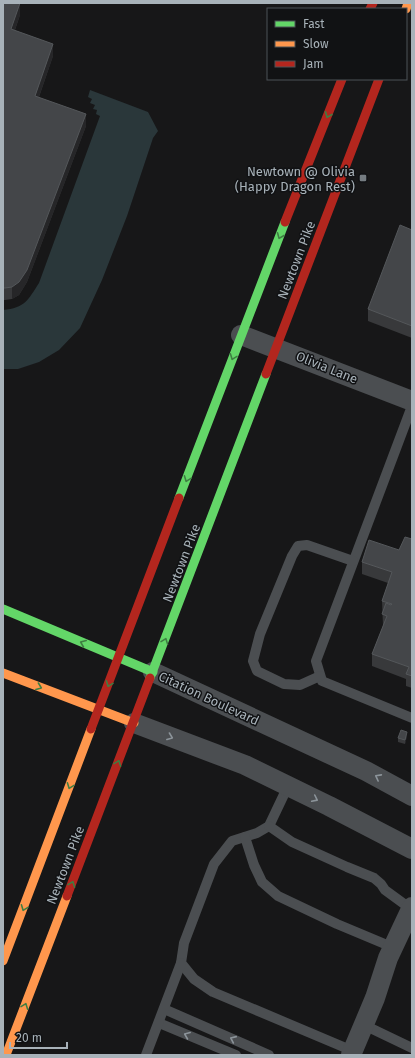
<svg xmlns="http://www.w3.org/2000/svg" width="415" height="1058" font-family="'Fira Sans',sans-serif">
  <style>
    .water { fill: #2a373a }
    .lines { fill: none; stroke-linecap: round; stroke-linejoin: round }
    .lane { stroke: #4b4e51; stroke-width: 10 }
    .street { stroke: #4b4e51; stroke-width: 20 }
    .fast { stroke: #63d668; stroke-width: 9 }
    .slow { stroke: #ff974d; stroke-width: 9 }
    .jam { stroke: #b3261e; stroke-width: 9 }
    .wall { fill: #38393b }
    .shaded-wall { fill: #262628 }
    .building { fill: #444649; stroke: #54575a }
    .oneway { stroke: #3e7e42 }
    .oneway2 { stroke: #8c949a }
    .poi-dot { fill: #757c81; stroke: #111214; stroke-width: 1.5 }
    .labels { text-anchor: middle; stroke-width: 3; stroke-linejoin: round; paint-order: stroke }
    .poi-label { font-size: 13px; fill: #a8b2b9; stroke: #111214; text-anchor: end }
    .street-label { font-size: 13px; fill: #a8b2b9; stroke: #111214 }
  </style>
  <rect width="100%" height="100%" fill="#171718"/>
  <path class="water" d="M90,90L148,112L158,131L153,138L127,216L102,280L80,328L59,350L39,362L18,369H3V310C25,308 28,300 39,283L100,116L96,114L97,110L93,109L95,105L90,103L92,99L88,97Z"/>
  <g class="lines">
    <g class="lane">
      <polyline points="412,406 316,661 322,681 412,718"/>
      <polyline points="320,676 300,685 284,684 257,671 253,661 260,634 292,556 298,546 307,545 353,561"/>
      <polyline points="288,786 269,826 257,833 232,841 214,864 184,943 181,963 194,979 213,992 353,1051"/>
      <polyline points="269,826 292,842 347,867 374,878 381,884 385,890 411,909"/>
      <polyline points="245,837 254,865 262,882 278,896 337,924 392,947"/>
      <polyline points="164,1009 269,1055"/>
      <polyline points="159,1023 236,1055"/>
      <polyline points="364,1025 412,1048"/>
      <polyline points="146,1055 181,963"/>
    </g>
    <g class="street">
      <polyline points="241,335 412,401"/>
      <polyline points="153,672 366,771 412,796"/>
      <polyline points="134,723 245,765 329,806 412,849"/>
      <polyline points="351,1055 375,998 388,958 412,907"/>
    </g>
    <g class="fast">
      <polyline points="179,498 285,222"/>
      <polyline points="3,609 153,672"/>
      <polyline points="150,678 266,374"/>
    </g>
    <g class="slow">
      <polyline points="406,9 408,3"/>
      <polyline points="3,673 134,723"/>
      <polyline points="3,961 91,729"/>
      <polyline points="6,1055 67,896"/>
    </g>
    <g class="jam">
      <polyline points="370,9 373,3"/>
      <polyline points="285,222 342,79"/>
      <polyline points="266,374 379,79"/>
      <polyline points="91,729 179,498"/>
      <polyline points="67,896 150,678"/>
    </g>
  </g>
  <g class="wall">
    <polygon points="3,3 20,15 15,30 53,56 39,97 86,126 27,282 19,295 12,299 5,300 3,300"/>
    <polygon points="412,230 412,338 368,321 368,309"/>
    <polygon points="412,539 412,688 406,686 406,679 372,666 372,654 383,626 382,601 388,583 362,574 362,562 399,550"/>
    <polygon points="407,736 405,744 398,742 398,738"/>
  </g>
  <g class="shaded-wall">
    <polygon points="20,3 20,15 11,41 11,29"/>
    <polygon points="53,44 53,56 35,108 35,96"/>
    <polygon points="86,114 86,126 27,282 19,295 12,299 12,287"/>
    <polygon points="407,732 407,736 405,744 405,740"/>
  </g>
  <g class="building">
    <polygon points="3,3 20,3 11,29 53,44 35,96 86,114 27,270 19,282 12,287 5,288 3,288"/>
    <polygon points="400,225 412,230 412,326 368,309"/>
    <polygon points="405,537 412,539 412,676 406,674 409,667 372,654 387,616 382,614 386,603 391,605 392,604 382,601 392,572 362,562 369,540 399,550"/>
    <polygon points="401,730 407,732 405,740 398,738"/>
  </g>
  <defs><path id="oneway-chevron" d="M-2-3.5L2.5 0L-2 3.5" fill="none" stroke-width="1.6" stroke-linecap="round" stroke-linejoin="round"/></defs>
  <g class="oneway">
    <use href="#oneway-chevron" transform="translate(328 115) rotate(112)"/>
    <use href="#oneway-chevron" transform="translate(280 236) rotate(112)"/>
    <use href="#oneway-chevron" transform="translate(233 357) rotate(111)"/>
    <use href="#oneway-chevron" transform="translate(187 479) rotate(111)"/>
    <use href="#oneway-chevron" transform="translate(165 641) rotate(-69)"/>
    <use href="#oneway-chevron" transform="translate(83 643) rotate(-157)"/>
    <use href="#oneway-chevron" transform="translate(109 684) rotate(111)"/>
    <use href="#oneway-chevron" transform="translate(39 687) rotate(21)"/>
    <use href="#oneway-chevron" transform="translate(118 763) rotate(-69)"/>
    <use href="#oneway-chevron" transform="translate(70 786) rotate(111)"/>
    <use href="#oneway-chevron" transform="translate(72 884) rotate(-69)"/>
    <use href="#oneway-chevron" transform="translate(24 908) rotate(111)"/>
    <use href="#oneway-chevron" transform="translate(25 1006) rotate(-69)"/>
  </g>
  <g class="oneway2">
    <use href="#oneway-chevron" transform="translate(170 737) rotate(21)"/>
    <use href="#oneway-chevron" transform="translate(378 777) rotate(-152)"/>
    <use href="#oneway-chevron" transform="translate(315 799) rotate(26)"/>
    <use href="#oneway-chevron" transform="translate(187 1035) rotate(-158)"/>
    <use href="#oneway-chevron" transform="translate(233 1039) rotate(-156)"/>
  </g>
  <rect class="poi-dot" x="359" y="174" width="8" height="8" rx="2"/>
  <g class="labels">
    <g class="poi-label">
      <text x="355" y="176">Newtown @ Olivia<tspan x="355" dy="15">(Happy Dragon Rest)</tspan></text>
    </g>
    <g class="street-label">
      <text transform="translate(296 260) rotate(-69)" y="5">Newtown Pike</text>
      <text transform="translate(327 367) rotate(22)" y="5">Olivia Lane</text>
      <text transform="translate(181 563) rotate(-69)" y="5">Newtown Pike</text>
      <text transform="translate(209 698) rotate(25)" y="5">Citation Boulevard</text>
      <text transform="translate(65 865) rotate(-69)" y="5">Newtown Pike</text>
    </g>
  </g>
  <rect width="415" height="1058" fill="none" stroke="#a8b2b9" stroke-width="8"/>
  <rect x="267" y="8" width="140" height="72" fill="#111214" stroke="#4d5256"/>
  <rect x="275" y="21" width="20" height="6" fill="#63d668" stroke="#4d5256"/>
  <text x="303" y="28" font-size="12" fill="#a8b2b9">Fast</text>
  <rect x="275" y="41" width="20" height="6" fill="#ff974d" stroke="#4d5256"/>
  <text x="303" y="48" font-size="12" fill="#a8b2b9">Slow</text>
  <rect x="275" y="61" width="20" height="6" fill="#b3261e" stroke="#4d5256"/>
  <text x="303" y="68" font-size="12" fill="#a8b2b9">Jam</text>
  <path d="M10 1042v6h57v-6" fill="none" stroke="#a8b2b9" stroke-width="2"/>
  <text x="16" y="1042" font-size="12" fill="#a8b2b9" stroke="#111214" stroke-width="3" paint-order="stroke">20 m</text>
</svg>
